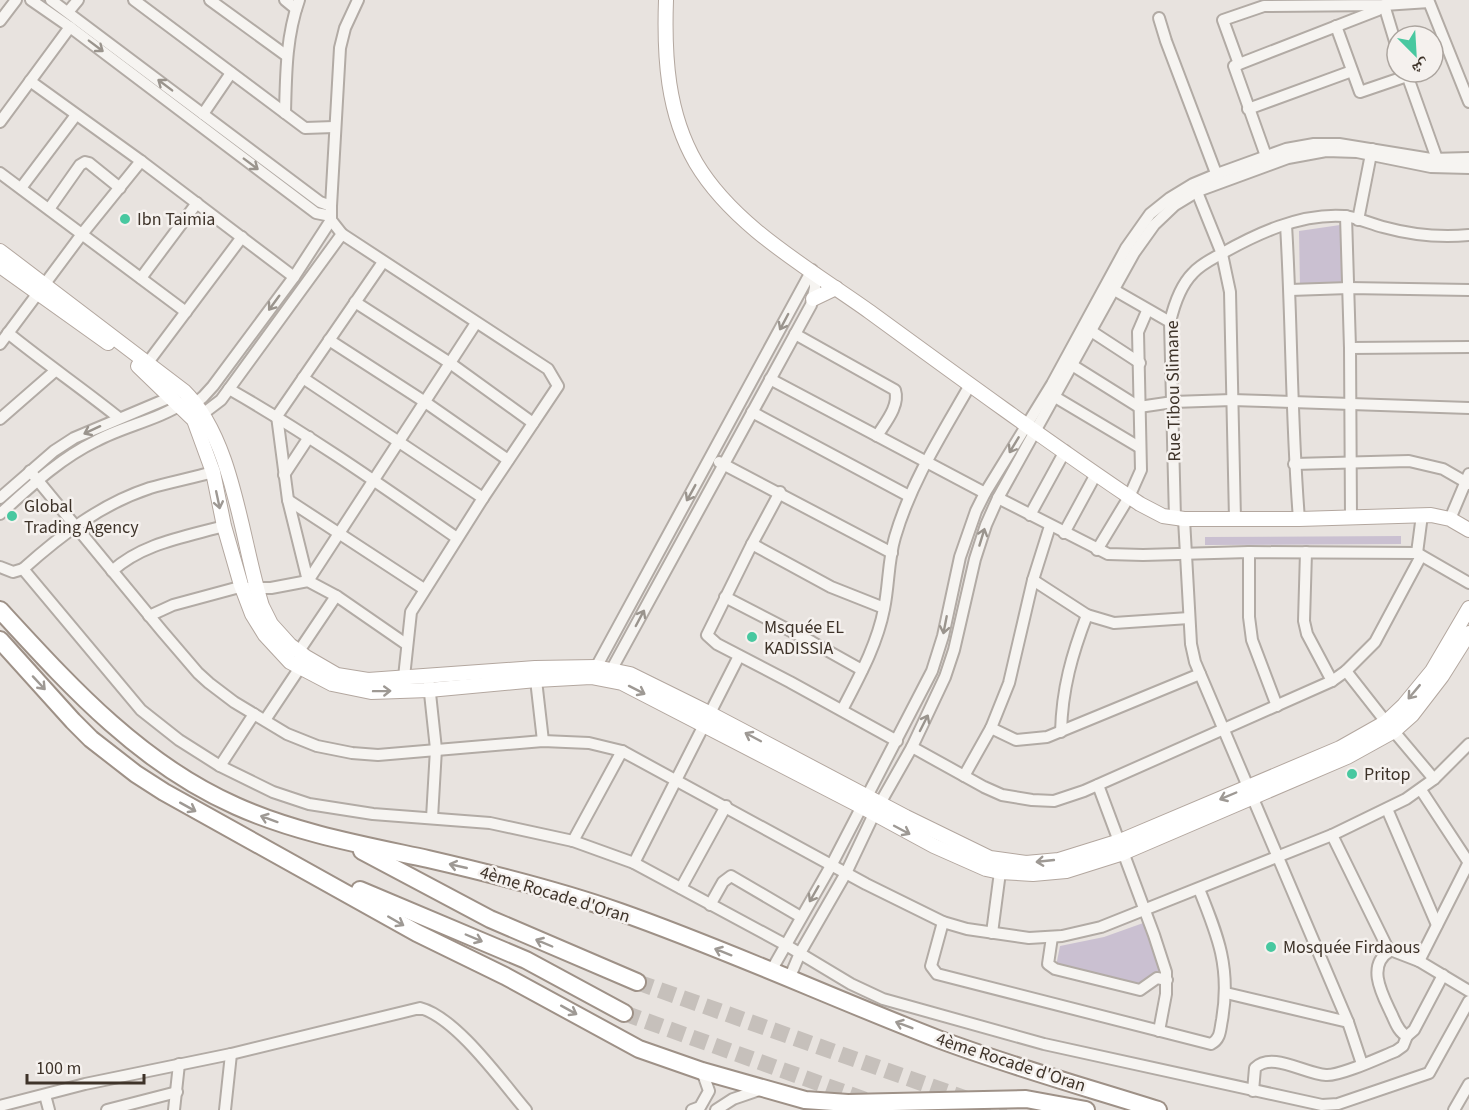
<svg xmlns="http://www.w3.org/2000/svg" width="1469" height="1110" font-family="'Source Sans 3','Noto Naskh Arabic',sans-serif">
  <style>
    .green { fill: #cac0d1 }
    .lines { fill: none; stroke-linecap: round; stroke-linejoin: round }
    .highway-tunnel { stroke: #c6c0bb; stroke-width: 16; stroke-dasharray: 16 8; stroke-linecap: butt }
    .minor-casing { stroke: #b2aba5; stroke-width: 14 }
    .major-casing { stroke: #b3a79f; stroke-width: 16 }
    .highway-casing { stroke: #9e9187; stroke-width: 20 }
    .minor { stroke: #f6f4f1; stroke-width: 10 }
    .major { stroke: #fff; stroke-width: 14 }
    .highway { stroke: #fff; stroke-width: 16 }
    .oneway { stroke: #9a948d }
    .oneway2 { stroke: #9e9994 }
    .poi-dot { fill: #48c8a0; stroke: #f5f1ee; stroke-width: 2 }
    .labels { text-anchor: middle; stroke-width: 5; stroke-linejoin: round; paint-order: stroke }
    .poi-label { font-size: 18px; fill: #3e3329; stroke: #f5f1ee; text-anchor: start }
    .street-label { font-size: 18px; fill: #3e3329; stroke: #f5f1ee }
  </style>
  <rect width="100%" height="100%" fill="#e8e3df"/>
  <g class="green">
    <polygon points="1340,225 1343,285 1300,287 1299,231"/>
    <polygon points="1401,536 1401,544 1205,545 1205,537"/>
    <polygon points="1146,922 1161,968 1162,979 1145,989 1056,966 1060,946 1104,937"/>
  </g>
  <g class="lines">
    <g class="highway-tunnel">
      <polyline points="637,982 967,1099 1007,1110"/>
      <polyline points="624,1013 871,1102"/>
    </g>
    <defs>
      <g id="minor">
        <polyline points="31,0 70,27 316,213 331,216"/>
        <polyline points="51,0 320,202 331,206"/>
        <polyline points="134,0 305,128 334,127"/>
        <polyline points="210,0 287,56"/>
        <polyline points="285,0 296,9"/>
        <polyline points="358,0 345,28 340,48 331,206 331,220 342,234 548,369 558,386 483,498"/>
        <polyline points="68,12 78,0"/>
        <polyline points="1159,18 1166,41 1219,181"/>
        <polyline points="0,21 16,0"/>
        <polyline points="1336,26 1360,92 1407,76"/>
        <polyline points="1239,64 1223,20 1264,6 1384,5 1429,2 1469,102"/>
        <polyline points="1406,72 1437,159"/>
        <polyline points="30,81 141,161 294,277"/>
        <polyline points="1248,109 1352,71"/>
        <path d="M285,113C286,74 286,37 299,0"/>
        <polyline points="203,114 231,73"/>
        <polyline points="0,122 70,27"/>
        <polyline points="1266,156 1234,66 1378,10 1384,5 1397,48"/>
        <polyline points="0,173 186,312"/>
        <polyline points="1195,187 1222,254 1230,292 1235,519"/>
        <polyline points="21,188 76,115"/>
        <polyline points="49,209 80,165 85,162 89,163 120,188"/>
        <polyline points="1346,216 1350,348 1351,517"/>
        <polyline points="1358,220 1372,149"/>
        <path d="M1286,225C1292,323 1291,421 1299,519"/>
        <polyline points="141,278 197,203"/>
        <polyline points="1109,287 1170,322"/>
        <polyline points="1290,290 1349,288 1469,290"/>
        <polyline points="355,302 450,363 533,423"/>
        <polyline points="1091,331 1140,363"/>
        <path d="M8,333C45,363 83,389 119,418"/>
        <path d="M795,334L895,390C900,406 885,423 877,436"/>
        <polyline points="329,340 425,402 508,460"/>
        <polyline points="0,344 82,234 141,161"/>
        <polyline points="1350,348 1469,347"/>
        <polyline points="1072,365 1139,407 1173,402 1232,400 1469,408"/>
        <polyline points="143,369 242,237"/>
        <polyline points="303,378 483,498 411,612 404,677"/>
        <polyline points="770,379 985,493"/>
        <path d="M229,389C308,434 382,486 457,538"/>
        <polyline points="1055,397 1139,447"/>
        <polyline points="189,408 203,397 213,386 294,277 331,220"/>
        <polyline points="752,412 909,496"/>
        <polyline points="0,419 55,371"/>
        <polyline points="196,419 221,400 342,234"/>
        <polyline points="719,462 892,553"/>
        <polyline points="1294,464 1409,461 1443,469 1469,484"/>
        <polyline points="30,471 162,631 198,673 209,683 234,702 287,734 317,746 352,753 378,755 543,741 589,743 622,751 866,884 943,922 967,929 1029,938 1062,936 1101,927 1332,835 1406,799 1434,779 1469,744"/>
        <polyline points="284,475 309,437"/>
        <polyline points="780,492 752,544 707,635 717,644 790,682 897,741"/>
        <polyline points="0,498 54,451 74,438 176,395"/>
        <polyline points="998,498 1108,554 1143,555 1249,552 1417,553 1469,583"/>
        <polyline points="288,500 424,589"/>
        <path d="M0,514C30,487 59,459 96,441C124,426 158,420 185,402"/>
        <polyline points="1030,515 1065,451"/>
        <path d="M1175,518L1170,322C1174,305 1180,286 1193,273C1200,265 1210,260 1219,255C1256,234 1300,213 1344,216C1356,217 1371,224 1383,227C1412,235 1439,238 1469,235"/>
        <polyline points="1184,519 1191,644 1195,662 1348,1022 1362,1064"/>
        <polyline points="1450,519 1469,474"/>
        <polyline points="1064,533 1096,474"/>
        <polyline points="752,544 831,587 884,608"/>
        <polyline points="1097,550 1129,497 1141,470 1138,332 1147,311"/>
        <polyline points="1249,552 1249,617 1252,640 1277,706"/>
        <polyline points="1306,552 1304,621 1307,634 1332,681"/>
        <polyline points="1417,553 1422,515"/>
        <polyline points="0,567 13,572 23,569 141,710 179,740 220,766 273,792 309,804 373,814 490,823 573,841 634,863 786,945 851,984 883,999 1044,1044 1322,1105 1338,1104 1429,1073 1469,1001"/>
        <path d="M23,569C61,535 101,504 150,488C171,482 192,478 213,472"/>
        <path d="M112,571C143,543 185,537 224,526"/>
        <polyline points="1033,580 1087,615 1114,623 1189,618"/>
        <polyline points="308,581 288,500 277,416 383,262"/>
        <polyline points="308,581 476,323"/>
        <polyline points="725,597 812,642 862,670"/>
        <polyline points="149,616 173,605 236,588 271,588 308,581 338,597 406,644"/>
        <polyline points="299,651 336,596"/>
        <polyline points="1346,671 1386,722 1434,779"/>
        <polyline points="593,673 812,270"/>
        <polyline points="608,676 811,305 815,288 815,273"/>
        <polyline points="536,680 543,741"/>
        <polyline points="429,684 436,749 432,818"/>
        <path d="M842,710C859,677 877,645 884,609C889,585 888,560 895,537C911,482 942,434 970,385"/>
        <polyline points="265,720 303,663"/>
        <polyline points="991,728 1016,740 1047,737 1200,674"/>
        <path d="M1061,732C1062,689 1072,654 1087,615"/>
        <polyline points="912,747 984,787 1002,795 1032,800 1054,801 1084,791 1332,681 1346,671 1375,642 1421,556"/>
        <polyline points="220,766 254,714"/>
        <polyline points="964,776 991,728 1009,683 1033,580 1050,526"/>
        <polyline points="1098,785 1154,935 1166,972 1166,994 1159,1031"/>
        <polyline points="1421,790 1469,863"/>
        <polyline points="1387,809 1437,925"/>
        <polyline points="1332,835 1388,949 1419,961 1469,991"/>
        <polyline points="573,841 622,751"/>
        <polyline points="634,863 739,656"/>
        <polyline points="681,888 726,806"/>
        <polyline points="710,905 723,882 731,876 801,917"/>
        <path d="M943,922L931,966L937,974L1211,1044C1221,1039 1220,1029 1222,1020C1231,968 1218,936 1199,889"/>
        <polyline points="992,933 1000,872"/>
        <polyline points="1052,937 1048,964 1055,969 1140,990 1157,978 1167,980"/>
        <path d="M1390,951C1366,965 1382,994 1391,1013C1395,1021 1398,1032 1407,1036L1414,1030L1443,975"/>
        <polyline points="1419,961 1469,862"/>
        <polyline points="771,971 832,864 932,671 943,636 960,557 976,511 985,493 1052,384 1126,248 1150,214 1170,198 1193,184 1217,174 1286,149 1314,144 1339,144 1431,159 1469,158"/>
        <polyline points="789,979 800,953 846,873 874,814 912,747 945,677 954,650 975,559 986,525 998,498 1134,253 1154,225 1175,205 1198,191 1288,158 1326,151 1357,152 1431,167 1469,168"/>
        <polyline points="1226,993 1348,1022"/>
        <path d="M1253,1091L1255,1068C1272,1051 1305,1074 1326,1075C1341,1076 1381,1057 1396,1051L1403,1046L1407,1036"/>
        <polyline points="45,1095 49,1110"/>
        <path d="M0,1106L85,1084L231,1054L420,1008C456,1017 502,1082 526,1110"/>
        <polyline points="107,1110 177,1092"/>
        <polyline points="174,1110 179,1064"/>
        <polyline points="225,1110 231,1054"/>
        <polyline points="692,1110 700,1107 709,1091 702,1071"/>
        <polyline points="716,1110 733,1099 762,1089"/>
        <polyline points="1454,1110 1469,1084"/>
      </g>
      <g id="major">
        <path d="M666,0C664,56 667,113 696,163C734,227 810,269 870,312C959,377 1048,442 1140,504L1163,516L1184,519H1299L1431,515L1450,519L1469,530"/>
        <path d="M0,251L184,391C234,440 241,540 262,606L271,624L290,645L306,657L337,675L368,680L535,668L596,667L630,674L709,713L906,817L990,858L1026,863L1059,860L1120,841L1340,748L1386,722L1404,705L1432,671L1469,608"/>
        <polyline points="0,266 108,343"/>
        <polyline points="813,299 836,288"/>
        <polyline points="138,366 194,420 213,472 224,526 241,585 252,614 265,635 290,662 332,684 371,692 429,690 536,680 591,677 622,683 862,807 934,846 986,869 1000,872 1033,874 1066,871 1123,853 1347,757 1394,731 1412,715 1442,676 1469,633"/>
      </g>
      <g id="highway">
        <path d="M0,610C70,686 139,763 236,806C296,833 363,845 428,859C493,874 558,890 620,912C728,950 832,998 938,1039C1010,1066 1085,1087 1158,1110"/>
        <polyline points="0,640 73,721 91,739 136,774 164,792 417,933 505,976 639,1049 702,1071 805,1100 848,1103 1026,1099 1086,1110"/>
        <polyline points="362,851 490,919 637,982"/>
        <polyline points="360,890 526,960 624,1013"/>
      </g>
    </defs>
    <use href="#minor" class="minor-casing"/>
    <use href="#major" class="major-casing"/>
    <use href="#highway" class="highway-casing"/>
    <use href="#minor" class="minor"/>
    <use href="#major" class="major"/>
    <use href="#highway" class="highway"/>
  </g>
  <defs><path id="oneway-shaft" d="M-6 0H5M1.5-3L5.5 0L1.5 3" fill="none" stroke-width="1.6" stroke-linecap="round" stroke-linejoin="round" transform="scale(1.5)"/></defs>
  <g class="oneway">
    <use href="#oneway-shaft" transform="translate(96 46) rotate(37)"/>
    <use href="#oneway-shaft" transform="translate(165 85) rotate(-143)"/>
    <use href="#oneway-shaft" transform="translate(251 164) rotate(37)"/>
    <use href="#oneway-shaft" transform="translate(274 303) rotate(126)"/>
    <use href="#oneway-shaft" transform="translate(784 322) rotate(118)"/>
    <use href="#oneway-shaft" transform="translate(92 430) rotate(155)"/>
    <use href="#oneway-shaft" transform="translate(1014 445) rotate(121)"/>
    <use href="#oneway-shaft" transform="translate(691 493) rotate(119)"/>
    <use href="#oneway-shaft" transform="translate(982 537) rotate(-73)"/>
    <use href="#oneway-shaft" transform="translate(640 618) rotate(-62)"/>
    <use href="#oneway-shaft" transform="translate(945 625) rotate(101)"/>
    <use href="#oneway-shaft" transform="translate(924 723) rotate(-63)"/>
    <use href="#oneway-shaft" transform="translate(814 894) rotate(120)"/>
  </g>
  <g class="oneway2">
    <use href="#oneway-shaft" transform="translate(218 500) rotate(78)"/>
    <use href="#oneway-shaft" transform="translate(39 683) rotate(47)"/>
    <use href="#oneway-shaft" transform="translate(637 690) rotate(27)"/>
    <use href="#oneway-shaft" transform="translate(382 691) rotate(-1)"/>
    <use href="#oneway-shaft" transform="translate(1414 692) rotate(130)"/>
    <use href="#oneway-shaft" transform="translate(753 737) rotate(-152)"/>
    <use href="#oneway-shaft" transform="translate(1228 796) rotate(157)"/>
    <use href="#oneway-shaft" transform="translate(188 807) rotate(29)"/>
    <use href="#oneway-shaft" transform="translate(269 819) rotate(-160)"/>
    <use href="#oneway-shaft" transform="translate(902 830) rotate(28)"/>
    <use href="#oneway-shaft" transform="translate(1045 861) rotate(174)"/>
    <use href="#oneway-shaft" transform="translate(458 866) rotate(-167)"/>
    <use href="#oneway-shaft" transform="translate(396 921) rotate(30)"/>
    <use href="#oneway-shaft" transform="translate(474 938) rotate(23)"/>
    <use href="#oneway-shaft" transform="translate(544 943) rotate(-157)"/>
    <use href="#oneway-shaft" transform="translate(723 952) rotate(-158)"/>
    <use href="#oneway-shaft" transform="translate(569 1010) rotate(29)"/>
    <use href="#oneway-shaft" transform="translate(904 1025) rotate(-159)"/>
  </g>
  <g class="poi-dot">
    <circle cx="125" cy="219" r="6"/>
    <circle cx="12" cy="516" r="6"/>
    <circle cx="752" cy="637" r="6"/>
    <circle cx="1352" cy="774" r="6"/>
    <circle cx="1271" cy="947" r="6"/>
  </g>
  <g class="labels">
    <g class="poi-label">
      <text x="137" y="225">Ibn Taimia</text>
      <text x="24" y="512">Global<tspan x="24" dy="21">Trading Agency</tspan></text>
      <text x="764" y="633">Msquée EL<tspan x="764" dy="21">KADISSIA</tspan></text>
      <text x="1364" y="780">Pritop</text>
      <text x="1283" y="953">Mosquée Firdaous</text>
    </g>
    <g class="street-label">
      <text transform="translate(1173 391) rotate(-91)" y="6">Rue Tibou Slimane</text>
      <text transform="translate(555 894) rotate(17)" y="6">4ème Rocade d'Oran</text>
      <text transform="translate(1011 1062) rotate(18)" y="6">4ème Rocade d'Oran</text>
    </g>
  </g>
  <g transform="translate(1415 54) rotate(156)"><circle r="28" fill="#f5f1ee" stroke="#aca59f" stroke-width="1.5"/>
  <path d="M0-4.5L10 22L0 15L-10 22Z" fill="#48c8a0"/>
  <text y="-9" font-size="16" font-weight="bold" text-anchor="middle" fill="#3e3329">ش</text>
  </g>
  <path d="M27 1074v9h117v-9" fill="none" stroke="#3e3329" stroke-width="3"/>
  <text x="36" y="1074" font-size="18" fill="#3e3329" stroke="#f5f1ee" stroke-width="4.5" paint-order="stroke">100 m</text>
</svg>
